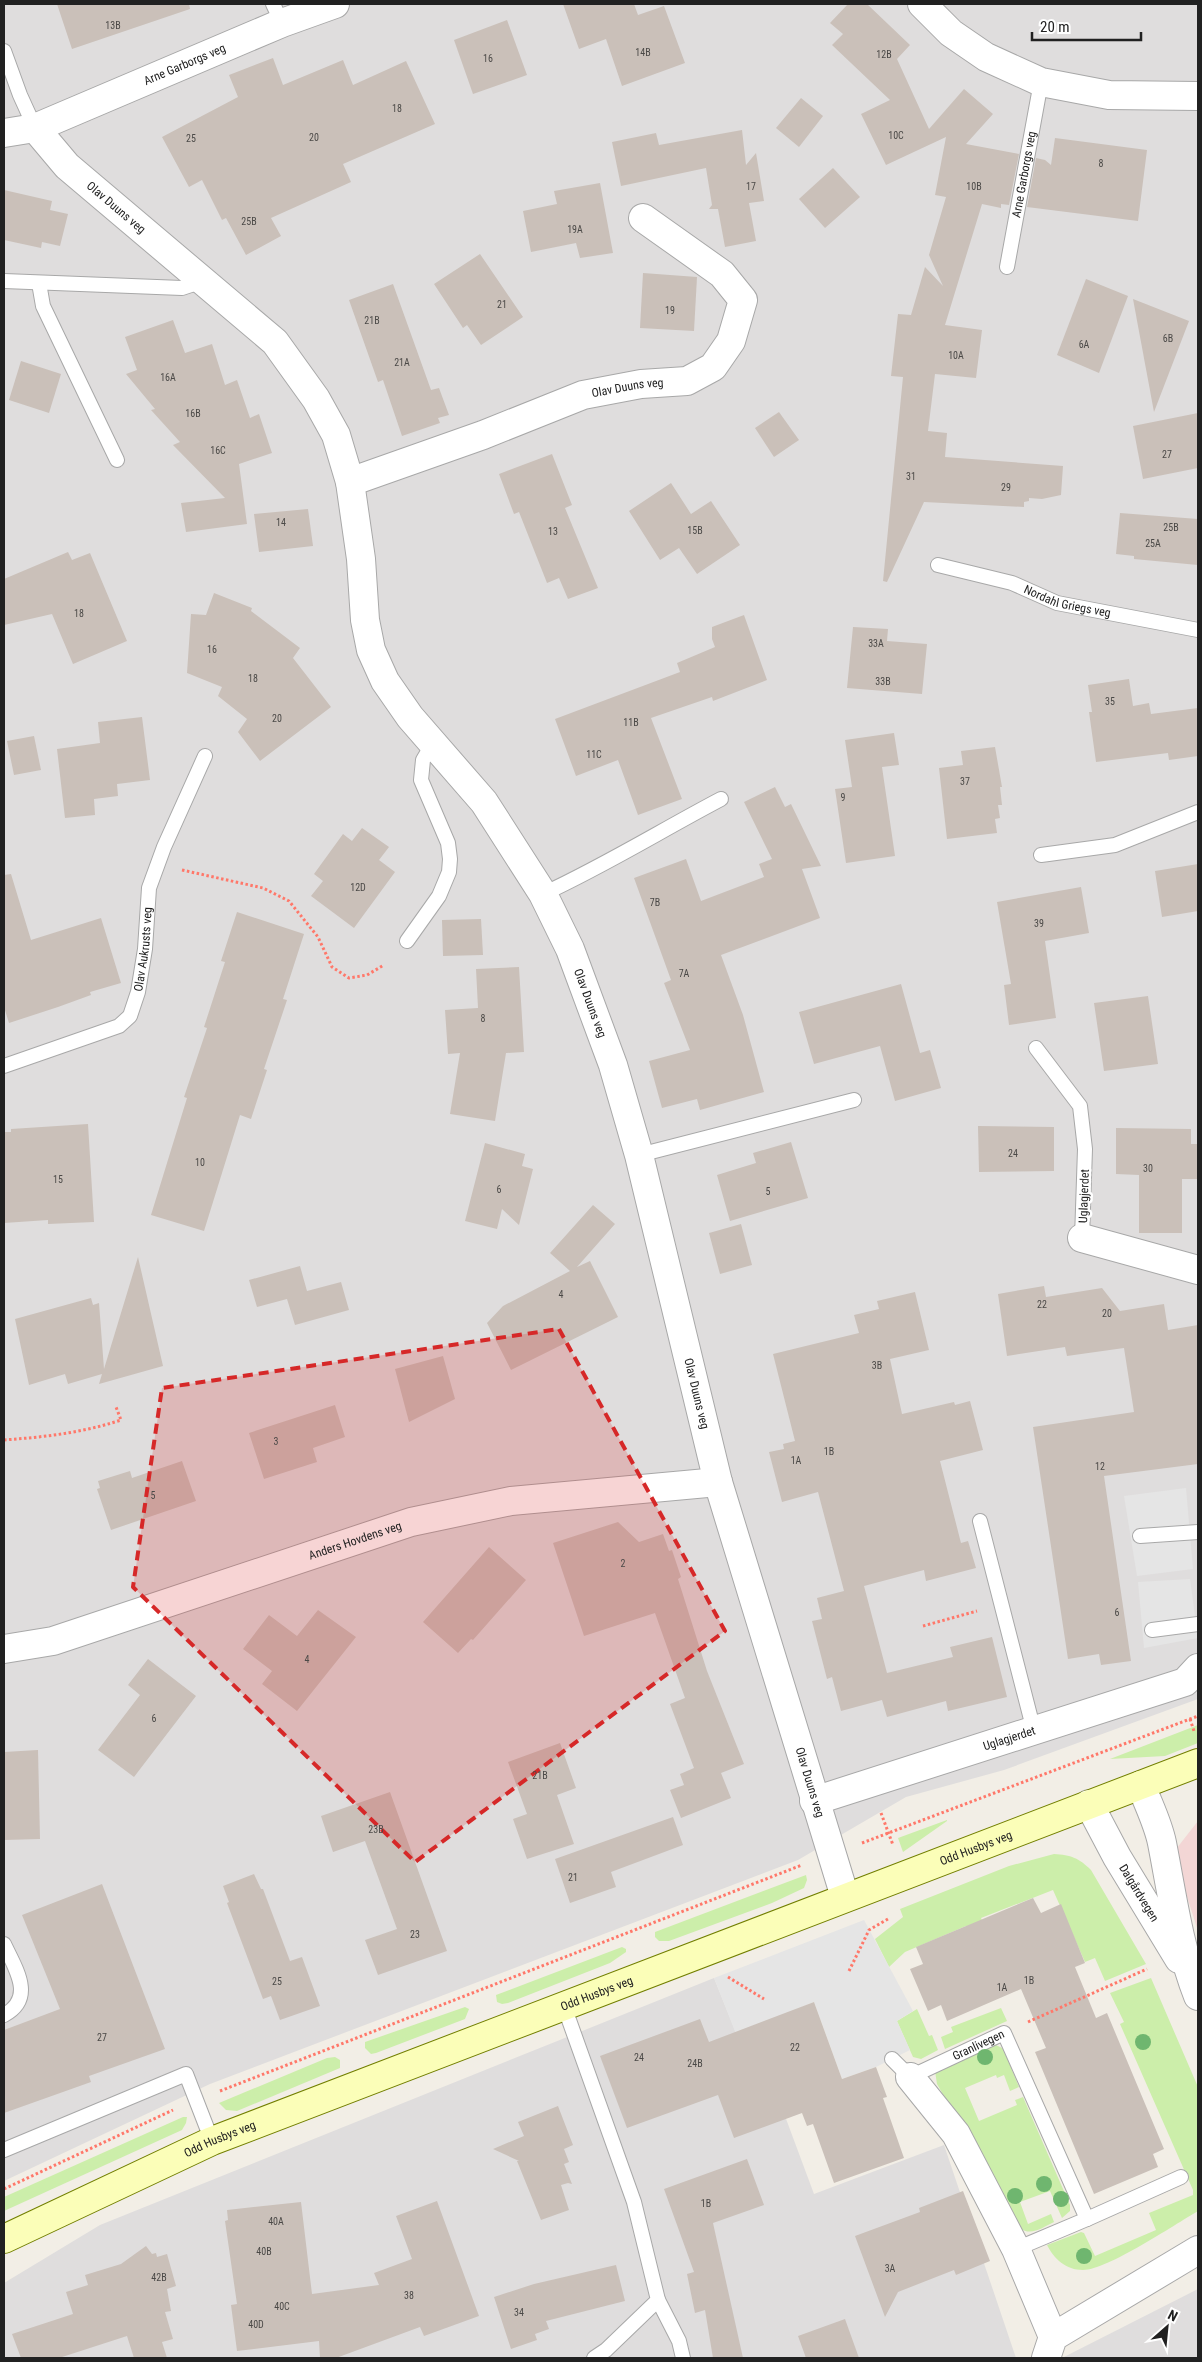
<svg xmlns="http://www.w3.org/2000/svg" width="1202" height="2362" font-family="'Roboto Condensed',sans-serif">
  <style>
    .residential { fill: #dfdddd }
    .commercial { fill: #f3d6d5 }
    .grass { fill: #cea }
    .parking { fill: #e5e5e5 }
    .building { fill: #cac0b9 }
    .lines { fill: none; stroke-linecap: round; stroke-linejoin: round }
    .lane-casing { stroke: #a8a8a8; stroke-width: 16 }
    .street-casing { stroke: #a8a8a8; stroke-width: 30 }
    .secondary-casing { stroke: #727f00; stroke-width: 30 }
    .path { stroke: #ff786a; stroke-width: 3; stroke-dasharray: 2.5 2.5; stroke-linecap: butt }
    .lane { stroke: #fff; stroke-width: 14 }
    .street { stroke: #fff; stroke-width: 28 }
    .secondary { stroke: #fbfeb8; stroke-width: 28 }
    .tree { fill: #6fb66f }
    .marked { fill: #d62828; fill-opacity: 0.2; stroke: #d62828; stroke-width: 4; stroke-dasharray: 10 6; stroke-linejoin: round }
    .labels { text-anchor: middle; stroke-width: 5; stroke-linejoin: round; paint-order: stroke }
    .number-label { font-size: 10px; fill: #4b4947 }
    .street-label { font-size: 12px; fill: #212121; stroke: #fff }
  </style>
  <rect width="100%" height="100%" fill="#f2eee6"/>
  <g class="residential">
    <polygon points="4,4 1198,4 1198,1699 1004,1770 906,1797 798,1860 210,2084 4,2181"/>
    <polygon points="714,1978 748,2062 763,2057 814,2194 944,2145 1016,2358 4,2358 4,2283 100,2225"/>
    <polygon points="1198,2289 1198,2358 1062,2358"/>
  </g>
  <polygon class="commercial" points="1198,1821 1198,1931 1173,1853"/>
  <g class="grass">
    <polygon points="1198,1725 1198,1743 1165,1756 1110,1759"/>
    <polygon points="947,1820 947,1821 903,1852 898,1838"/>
    <path d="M1054,1854C1071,1855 1079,1858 1091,1870L1146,1964L1105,1981L1095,1958L1085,1962L1053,1890L981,1918L988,1933L966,1926L905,1952L889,1967L875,1939L903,1917L900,1909L1009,1866Z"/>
    <polygon points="806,1875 807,1880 804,1888 772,1903 669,1941 659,1941 655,1937 655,1932"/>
    <polygon points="622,1947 626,1949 626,1952 610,1963 508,2003 502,2004 497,2002 496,1995"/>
    <path d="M1151,1978L1198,2087V2211C1174,2225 1107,2270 1083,2270C1066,2270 1054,2259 1047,2245L1081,2232L1084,2233L1095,2256L1156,2230L1149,2213L1193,2195V2190L1120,2024L1124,2022L1110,1993Z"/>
    <polygon points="465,2007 469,2009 465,2019 376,2053 371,2054 365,2048 365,2042"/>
    <polygon points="1001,2008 1007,2021 945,2049 941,2037 953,2032 951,2027"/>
    <polygon points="917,2009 929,2036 932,2035 938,2050 921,2059 913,2057 897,2021"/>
    <path d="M996,2045L1002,2048L1005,2053L1019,2087L1010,2091L1004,2075L997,2078L996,2075L965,2088L979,2121L1017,2105L1015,2100L1023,2097L1070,2205V2211L1062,2218L1050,2191L1020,2202L1028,2224L1051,2214L1054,2222C1043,2227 1031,2237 1020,2228L937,2084L935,2071Z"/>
    <polygon points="335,2057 340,2060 340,2068 237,2111 226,2110 219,2103 327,2058"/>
    <polygon points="183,2117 187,2117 186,2123 182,2130 4,2211 4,2197"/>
  </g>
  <g class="parking">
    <polygon points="1186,1488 1193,1569 1137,1576 1124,1496"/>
    <polygon points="1190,1579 1198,1638 1144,1648 1138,1582"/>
    <polygon points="864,1920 913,2011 897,2021 910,2050 876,2067 842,2079 814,2002 736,2034 714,1978"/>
  </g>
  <g class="building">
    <polygon points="57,4 189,4 190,9 72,49"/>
    <polygon points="563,4 634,4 638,15 664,6 685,63 622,86 606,39 579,49"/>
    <polygon points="848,4 867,4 910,45 897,59 929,129 964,89 993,114 966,144 1019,154 1009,205 1001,204 1001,208 982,204 945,325 982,330 976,378 935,374 928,431 947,433 945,457 1063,466 1061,495 1042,499 1029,498 1029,501 1024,502 1024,507 924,502 887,582 883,581 903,377 891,376 898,314 911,315 925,267 943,286 929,255 946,197 935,195 946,137 886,165 861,114 890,100 832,45 843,34 830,23"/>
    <polygon points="507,20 527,75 473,94 454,40"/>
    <polygon points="273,58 283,85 343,60 353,85 406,61 435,124 343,164 351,182 271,218 281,236 246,255 226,218 222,220 202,180 189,187 162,137 238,97 229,75"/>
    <polygon points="801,98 823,116 799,147 776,128"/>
    <polygon points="742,130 746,165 756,153 764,201 749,203 756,241 725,247 718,209 709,209 712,205 706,168 621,186 612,142 656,133 659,145"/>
    <polygon points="1055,138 1147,150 1138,221 1027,207 1036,158 1045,160 1051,165"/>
    <polygon points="833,168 860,197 825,228 799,199"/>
    <polygon points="600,183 613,253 580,258 576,243 531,252 523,211 557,204 554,191"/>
    <polygon points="4,190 52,201 50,210 68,214 60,246 42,242 41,248 4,240"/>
    <polygon points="480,254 523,317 481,345 467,325 463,328 434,284"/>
    <polygon points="643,273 697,277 694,331 640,328"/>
    <polygon points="1086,279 1128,296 1099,373 1057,355"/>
    <polygon points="393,284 431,390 439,388 449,415 438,418 440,423 402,436 383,380 378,382 349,300"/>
    <polygon points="1133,299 1189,321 1154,412"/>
    <polygon points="173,320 185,353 212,344 225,385 237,380 250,418 259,414 272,453 239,464 247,524 186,532 181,503 225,498 173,445 180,442 151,410 155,409 126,374 137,370 125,337"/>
    <polygon points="21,361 61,374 49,413 9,400"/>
    <polygon points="779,412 799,440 774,457 755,428"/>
    <polygon points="1198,413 1198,468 1143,479 1133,426"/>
    <polygon points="552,454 572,505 565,508 598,588 568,599 559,578 547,583 519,512 514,514 499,474"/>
    <polygon points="671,483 691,514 711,501 740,545 697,574 679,548 660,560 629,511"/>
    <polygon points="308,509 313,546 259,552 254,514"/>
    <polygon points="1120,513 1198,519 1198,565 1134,559 1134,556 1116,554"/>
    <polygon points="68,552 72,560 90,553 127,641 73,664 52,614 4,625 4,579"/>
    <polygon points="214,593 252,608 251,611 300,648 293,658 331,707 260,761 238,732 247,719 218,696 222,687 187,673 191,614 206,615"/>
    <polygon points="744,615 767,680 713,701 712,697 651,718 682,799 638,815 618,760 576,776 555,719 680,672 677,663 715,647 712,639 712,627"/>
    <polygon points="853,627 888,629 887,641 927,644 922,694 847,688"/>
    <polygon points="1129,679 1133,706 1149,703 1151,714 1198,708 1198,756 1169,760 1168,753 1096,762 1089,712 1092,712 1088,685"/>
    <polygon points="142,717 150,780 117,784 118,796 94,799 95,815 65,818 57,749 100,743 98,722"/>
    <polygon points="894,733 899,765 882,767 895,856 846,863 835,789 852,787 845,740"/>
    <polygon points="34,736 41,770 14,775 7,741"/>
    <polygon points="995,747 1002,787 1000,787 1002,805 998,805 1000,818 995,819 997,833 947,839 939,768 963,765 961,751"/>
    <polygon points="775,787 785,807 791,804 821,866 802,869 820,918 721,955 743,1015 764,1092 700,1110 697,1099 662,1108 649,1061 690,1050 664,983 671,980 634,878 686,859 701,901 764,877 759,864 772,859 744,802"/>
    <polygon points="362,828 389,847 379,860 395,872 354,928 311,896 323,881 314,874 343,834 352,841"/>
    <polygon points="1198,864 1198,911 1162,917 1155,871"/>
    <polygon points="11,874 31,940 101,918 121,983 90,992 91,995 58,1007 9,1023 4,1007 4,875"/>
    <polygon points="1081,887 1089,933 1045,941 1056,1018 1009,1025 1004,985 1011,984 997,902"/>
    <polygon points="237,912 304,934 283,999 287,1000 264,1069 267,1070 251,1119 240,1115 204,1231 151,1215 187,1098 184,1097 207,1028 204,1027 225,962 221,961"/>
    <polygon points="481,919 483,955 443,956 442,920"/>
    <polygon points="519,967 524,1052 506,1053 495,1121 450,1114 460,1053 448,1054 445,1010 478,1008 476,969"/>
    <polygon points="901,984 920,1053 930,1050 941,1088 895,1101 880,1046 814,1064 799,1012"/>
    <polygon points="1148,996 1158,1064 1104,1071 1094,1003"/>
    <polygon points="88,1124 94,1222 48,1224 48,1220 4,1223 4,1132 11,1132 11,1129"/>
    <polygon points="978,1126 1054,1127 1054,1171 979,1172"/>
    <polygon points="1116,1128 1191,1129 1191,1144 1198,1144 1198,1179 1182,1179 1182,1233 1139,1233 1139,1175 1116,1174"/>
    <polygon points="791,1142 808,1198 730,1221 717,1175 756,1163 753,1153"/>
    <polygon points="485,1143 525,1154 522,1166 533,1169 519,1225 502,1209 497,1229 465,1221"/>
    <polygon points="593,1205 615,1224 577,1267 590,1261 618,1317 511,1370 487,1323 503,1306 570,1271 550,1253"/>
    <polygon points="741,1224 752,1265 720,1274 709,1233"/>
    <polygon points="138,1257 163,1366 99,1384 102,1374 68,1384 65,1374 29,1385 15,1319 91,1298 93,1305 99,1303 104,1369"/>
    <polygon points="300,1266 307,1291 341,1282 349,1310 295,1325 287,1299 257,1307 249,1280"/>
    <polygon points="1044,1286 1046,1297 1102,1288 1120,1311 1164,1304 1168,1330 1198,1325 1198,1464 1104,1476 1131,1661 1101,1665 1099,1654 1068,1659 1033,1427 1134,1412 1124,1348 1067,1356 1065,1347 1007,1356 998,1294"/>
    <polygon points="915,1292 929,1350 890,1359 902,1414 954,1402 955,1405 970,1401 983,1450 940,1461 961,1543 968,1541 976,1568 926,1581 924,1570 864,1586 887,1673 953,1657 950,1647 992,1637 1007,1697 948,1711 946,1701 887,1717 882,1700 841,1711 832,1677 827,1679 812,1621 822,1619 817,1598 844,1591 818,1492 782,1502 769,1452 784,1449 783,1444 795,1441 773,1354 859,1333 854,1315 879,1309 877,1301"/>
    <polygon points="443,1356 455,1399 409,1422 395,1369"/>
    <polygon points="335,1405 345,1437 313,1448 317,1462 264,1479 249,1433"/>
    <polygon points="182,1461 196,1501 111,1530 97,1489 100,1488 98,1481 130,1471 132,1478"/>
    <polygon points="618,1522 639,1542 663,1534 669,1551 672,1550 681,1577 678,1579 707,1671 744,1764 721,1773 731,1798 681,1818 670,1790 684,1785 680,1774 694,1768 670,1704 685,1698 655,1613 584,1636 553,1543"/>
    <polygon points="489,1547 526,1580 473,1640 471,1639 458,1653 423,1622"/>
    <polygon points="318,1610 356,1637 297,1711 262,1684 272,1671 243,1649 269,1615 297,1636"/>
    <polygon points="148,1659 196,1696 134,1777 98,1750 140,1695 128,1685"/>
    <polygon points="560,1743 576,1788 557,1795 574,1844 527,1859 513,1819 527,1814 508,1762"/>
    <polygon points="38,1750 40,1839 4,1840 4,1752"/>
    <polygon points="390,1792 447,1951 378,1975 365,1940 397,1929 365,1841 333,1852 321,1816"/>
    <polygon points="673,1817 683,1845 611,1872 616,1887 570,1903 555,1859"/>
    <polygon points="254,1874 261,1889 263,1889 290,1961 302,1957 320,2006 280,2020 271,1996 263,1999 227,1903 229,1902 223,1886"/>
    <polygon points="102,1884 165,2049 89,2076 91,2082 4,2113 4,2030 60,2009 22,1915"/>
    <polygon points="1033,1898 1041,1913 1061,1904 1085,1963 1075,1967 1096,2018 1107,2013 1164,2149 1153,2154 1158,2167 1094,2194 1035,2052 1046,2048 1021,1989 947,2021 941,2005 928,2011 910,1969 923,1964 916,1947"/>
    <polygon points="814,2002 842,2079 876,2067 887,2097 883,2098 904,2158 834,2183 813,2124 807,2126 802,2113 734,2138 718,2095 627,2128 600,2056 700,2019 709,2042"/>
    <polygon points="558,2106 573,2145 564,2149 569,2162 564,2164 572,2184 568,2183 561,2185 569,2210 541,2220 517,2161 519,2161 493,2149 524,2136 518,2122"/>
    <polygon points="747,2159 764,2205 713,2223 743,2358 713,2358 705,2310 695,2313 687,2274 694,2272 664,2189"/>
    <polygon points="963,2191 990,2261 956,2275 954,2270 898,2292 885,2317 855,2236 920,2212 919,2208"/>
    <polygon points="437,2201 479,2316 424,2336 420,2327 336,2358 320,2358 319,2341 237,2351 231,2305 237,2304 225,2221 228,2220 227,2210 301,2202 312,2294 379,2285 374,2273 412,2259 396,2216"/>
    <polygon points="146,2246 152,2254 156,2253 157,2257 167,2254 176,2286 167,2289 171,2311 165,2312 173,2339 162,2342 167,2358 134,2358 127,2336 59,2358 21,2358 12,2334 73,2314 66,2292 88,2285 85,2275 121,2264"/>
    <polygon points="616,2265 625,2301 546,2321 549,2329 535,2334 537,2340 511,2349 494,2297 534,2284"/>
    <polygon points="845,2319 859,2358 806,2358 798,2336"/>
  </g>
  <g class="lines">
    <defs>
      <g id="lane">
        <polyline points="273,4 282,23"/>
        <polyline points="4,51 20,95 35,128"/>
        <path id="s1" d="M1007,267L1041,82"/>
        <polyline points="4,281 182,288 203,281"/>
        <polyline points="39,283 43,306 117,460"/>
        <path id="s2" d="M938,565L1012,583L1057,603L1198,630"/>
        <polyline points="1041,855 1115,845 1198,812"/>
        <path d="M543,894C604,866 662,830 721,799"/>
        <polyline points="407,941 439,896 449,872 450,859 448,843 421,780 423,760 433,743"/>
        <polyline points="1036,1048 1080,1106 1085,1149 1082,1238"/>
        <path id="s3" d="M4,1066L119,1026L130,1016L138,992L145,949L149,888L164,847L205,756"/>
        <polyline points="639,1155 854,1100"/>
        <polyline points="980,1521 1034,1731"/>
        <polyline points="1140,1536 1198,1532"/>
        <polyline points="1152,1630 1198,1624"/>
        <path d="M4,1944C15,1968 36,1998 4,2015"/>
        <polyline points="564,2006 634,2202 658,2300 606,2350 594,2358"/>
        <path id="s4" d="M892,2059L910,2077L1004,2033L1087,2219L1016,2249"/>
        <polyline points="4,2150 186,2074 212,2141"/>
        <polyline points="1087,2219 1181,2177"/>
        <polyline points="658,2300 679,2341 683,2358"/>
      </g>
      <g id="street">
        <polyline points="922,4 951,33 986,57 1041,82 1109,95 1198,96"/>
        <path id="s5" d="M35,128L67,166L275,342L316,399L336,435L350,482L361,559L365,620L371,650L385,681L410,717L484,802L543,894L570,949L613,1065L639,1155L718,1482L845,1897"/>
        <path id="s6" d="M4,133L35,128L282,23L335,4"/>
        <path id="s7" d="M350,482L483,435L583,395L641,384L687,381L713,367L731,341L743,300L722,274L643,218"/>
        <polyline points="1082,1238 1198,1270"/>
        <path id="s8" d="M4,1649L53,1641L411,1522L511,1501L718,1482"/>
        <path d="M1141,1785C1148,1804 1158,1823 1162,1843C1172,1894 1179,1948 1198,1996"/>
        <path id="s9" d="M814,1801L1185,1682L1198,1668"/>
        <path id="s10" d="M1089,1804L1117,1857L1179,1959"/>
        <polyline points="910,2077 956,2134 1016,2249 1053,2337"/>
        <polyline points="1046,2358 1053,2337 1198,2250"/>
      </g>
      <g id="secondary">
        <path id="s11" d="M4,2239L212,2141L1198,1763"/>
      </g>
    </defs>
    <use href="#lane" class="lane-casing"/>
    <use href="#street" class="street-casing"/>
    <use href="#secondary" class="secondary-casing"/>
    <g class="path">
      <polyline points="182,870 263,888 289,901 318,937 332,967 349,978 367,975 384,965"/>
      <path d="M4,1440C44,1437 82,1433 121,1420L116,1407"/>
      <polyline points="923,1626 977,1611"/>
      <polyline points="1190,1719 1194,1731"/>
      <polyline points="881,1813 893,1845"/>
      <polyline points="862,1843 1198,1716"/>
      <polyline points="849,1971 869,1930 888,1919"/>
      <polyline points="728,1977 764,1999"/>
      <polyline points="1028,2022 1147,1969"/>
      <polyline points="220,2091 802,1865"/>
      <polyline points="4,2189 173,2110"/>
    </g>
    <use href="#lane" class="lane"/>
    <use href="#street" class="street"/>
    <use href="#secondary" class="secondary"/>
  </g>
  <g class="tree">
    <circle cx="1143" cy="2042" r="8"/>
    <circle cx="985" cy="2057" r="8"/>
    <circle cx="1044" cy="2184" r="8"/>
    <circle cx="1015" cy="2196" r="8"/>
    <circle cx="1061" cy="2199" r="8"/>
    <circle cx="1084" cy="2256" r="8"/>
  </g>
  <path class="marked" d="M559,1329L725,1631L415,1862L133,1587L162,1388Z"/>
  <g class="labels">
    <g class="number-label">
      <text x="113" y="29">13B</text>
      <text x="643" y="56">14B</text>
      <text x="884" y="58">12B</text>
      <text x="488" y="62">16</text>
      <text x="397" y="112">18</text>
      <text x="896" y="139">10C</text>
      <text x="314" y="141">20</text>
      <text x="191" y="142">25</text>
      <text x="1101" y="167">8</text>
      <text x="751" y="190">17</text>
      <text x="974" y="190">10B</text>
      <text x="249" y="225">25B</text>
      <text x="575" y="233">19A</text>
      <text x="502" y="308">21</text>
      <text x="670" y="314">19</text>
      <text x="372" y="324">21B</text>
      <text x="1168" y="342">6B</text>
      <text x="1084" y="348">6A</text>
      <text x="956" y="359">10A</text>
      <text x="402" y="366">21A</text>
      <text x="168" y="381">16A</text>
      <text x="193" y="417">16B</text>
      <text x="218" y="454">16C</text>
      <text x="1167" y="458">27</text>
      <text x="911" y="480">31</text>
      <text x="1006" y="491">29</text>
      <text x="281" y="526">14</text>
      <text x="1171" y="531">25B</text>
      <text x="695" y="534">15B</text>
      <text x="553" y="535">13</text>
      <text x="1153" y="547">25A</text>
      <text x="79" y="617">18</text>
      <text x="876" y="647">33A</text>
      <text x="212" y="653">16</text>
      <text x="253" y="682">18</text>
      <text x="883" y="685">33B</text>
      <text x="1110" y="705">35</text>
      <text x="277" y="722">20</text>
      <text x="631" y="726">11B</text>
      <text x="594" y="758">11C</text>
      <text x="965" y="785">37</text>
      <text x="843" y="801">9</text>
      <text x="358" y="891">12D</text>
      <text x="655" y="906">7B</text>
      <text x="1039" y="927">39</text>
      <text x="684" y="977">7A</text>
      <text x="483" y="1022">8</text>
      <text x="1013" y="1157">24</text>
      <text x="200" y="1166">10</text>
      <text x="1148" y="1172">30</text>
      <text x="58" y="1183">15</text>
      <text x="499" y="1193">6</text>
      <text x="768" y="1195">5</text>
      <text x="561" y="1298">4</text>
      <text x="1042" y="1308">22</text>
      <text x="1107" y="1317">20</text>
      <text x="877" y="1369">3B</text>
      <text x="276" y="1445">3</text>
      <text x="829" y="1455">1B</text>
      <text x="796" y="1464">1A</text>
      <text x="1100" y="1470">12</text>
      <text x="153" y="1499">5</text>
      <text x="623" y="1567">2</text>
      <text x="1117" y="1616">6</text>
      <text x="307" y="1663">4</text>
      <text x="154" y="1722">6</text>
      <text x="540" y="1779">21B</text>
      <text x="376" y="1833">23B</text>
      <text x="573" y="1881">21</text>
      <text x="415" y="1938">23</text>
      <text x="1029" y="1984">1B</text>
      <text x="277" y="1985">25</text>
      <text x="1002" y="1991">1A</text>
      <text x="102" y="2041">27</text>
      <text x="795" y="2051">22</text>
      <text x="639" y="2061">24</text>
      <text x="695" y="2067">24B</text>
      <text x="706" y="2207">1B</text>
      <text x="276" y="2225">40A</text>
      <text x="264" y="2255">40B</text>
      <text x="890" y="2272">3A</text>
      <text x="159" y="2281">42B</text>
      <text x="409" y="2299">38</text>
      <text x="282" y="2310">40C</text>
      <text x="519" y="2316">34</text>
      <text x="256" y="2328">40D</text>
    </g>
    <g class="street-label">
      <text dy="4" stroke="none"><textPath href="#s6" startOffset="194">Arne Garborgs veg</textPath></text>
      <text dy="4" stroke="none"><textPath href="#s1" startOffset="94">Arne Garborgs veg</textPath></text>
      <text dy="4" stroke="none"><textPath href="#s5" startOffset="114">Olav Duuns veg</textPath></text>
      <text dy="4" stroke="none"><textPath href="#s7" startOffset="294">Olav Duuns veg</textPath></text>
      <text dy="4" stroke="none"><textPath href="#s2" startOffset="135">Nordahl Griegs veg</textPath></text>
      <text dy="4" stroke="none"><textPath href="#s3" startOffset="205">Olav Aukrusts veg</textPath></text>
      <text dy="4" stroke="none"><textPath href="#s5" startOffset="1071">Olav Duuns veg</textPath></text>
      <text transform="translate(1084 1196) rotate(-88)" y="4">Uglagjerdet</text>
      <text dy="4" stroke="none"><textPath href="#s5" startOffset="1476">Olav Duuns veg</textPath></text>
      <text dy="4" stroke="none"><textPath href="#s8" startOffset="368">Anders Hovdens veg</textPath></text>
      <text dy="4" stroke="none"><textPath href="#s9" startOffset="205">Uglagjerdet</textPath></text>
      <text dy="4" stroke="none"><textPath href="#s5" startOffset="1881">Olav Duuns veg</textPath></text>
      <text dy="4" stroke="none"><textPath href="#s11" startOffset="1048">Odd Husbys veg</textPath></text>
      <text dy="4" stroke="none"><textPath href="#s10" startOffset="102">Dalgårdvegen</textPath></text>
      <text dy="4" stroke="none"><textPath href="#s11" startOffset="642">Odd Husbys veg</textPath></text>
      <text dy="4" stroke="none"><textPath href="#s4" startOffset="101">Granlivegen</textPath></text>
      <text dy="4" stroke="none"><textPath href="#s11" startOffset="238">Odd Husbys veg</textPath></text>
    </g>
  </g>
  <rect width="1202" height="2362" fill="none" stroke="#212121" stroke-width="10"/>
  <g transform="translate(1167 2327) rotate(27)" stroke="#ffffff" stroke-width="4" paint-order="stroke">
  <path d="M0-4L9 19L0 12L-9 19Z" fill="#212121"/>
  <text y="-8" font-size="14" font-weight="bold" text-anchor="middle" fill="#212121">N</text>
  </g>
  <path d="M1032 32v8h109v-8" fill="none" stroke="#212121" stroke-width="2.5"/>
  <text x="1040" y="32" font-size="15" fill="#212121" stroke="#ffffff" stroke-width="4" paint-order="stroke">20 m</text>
</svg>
